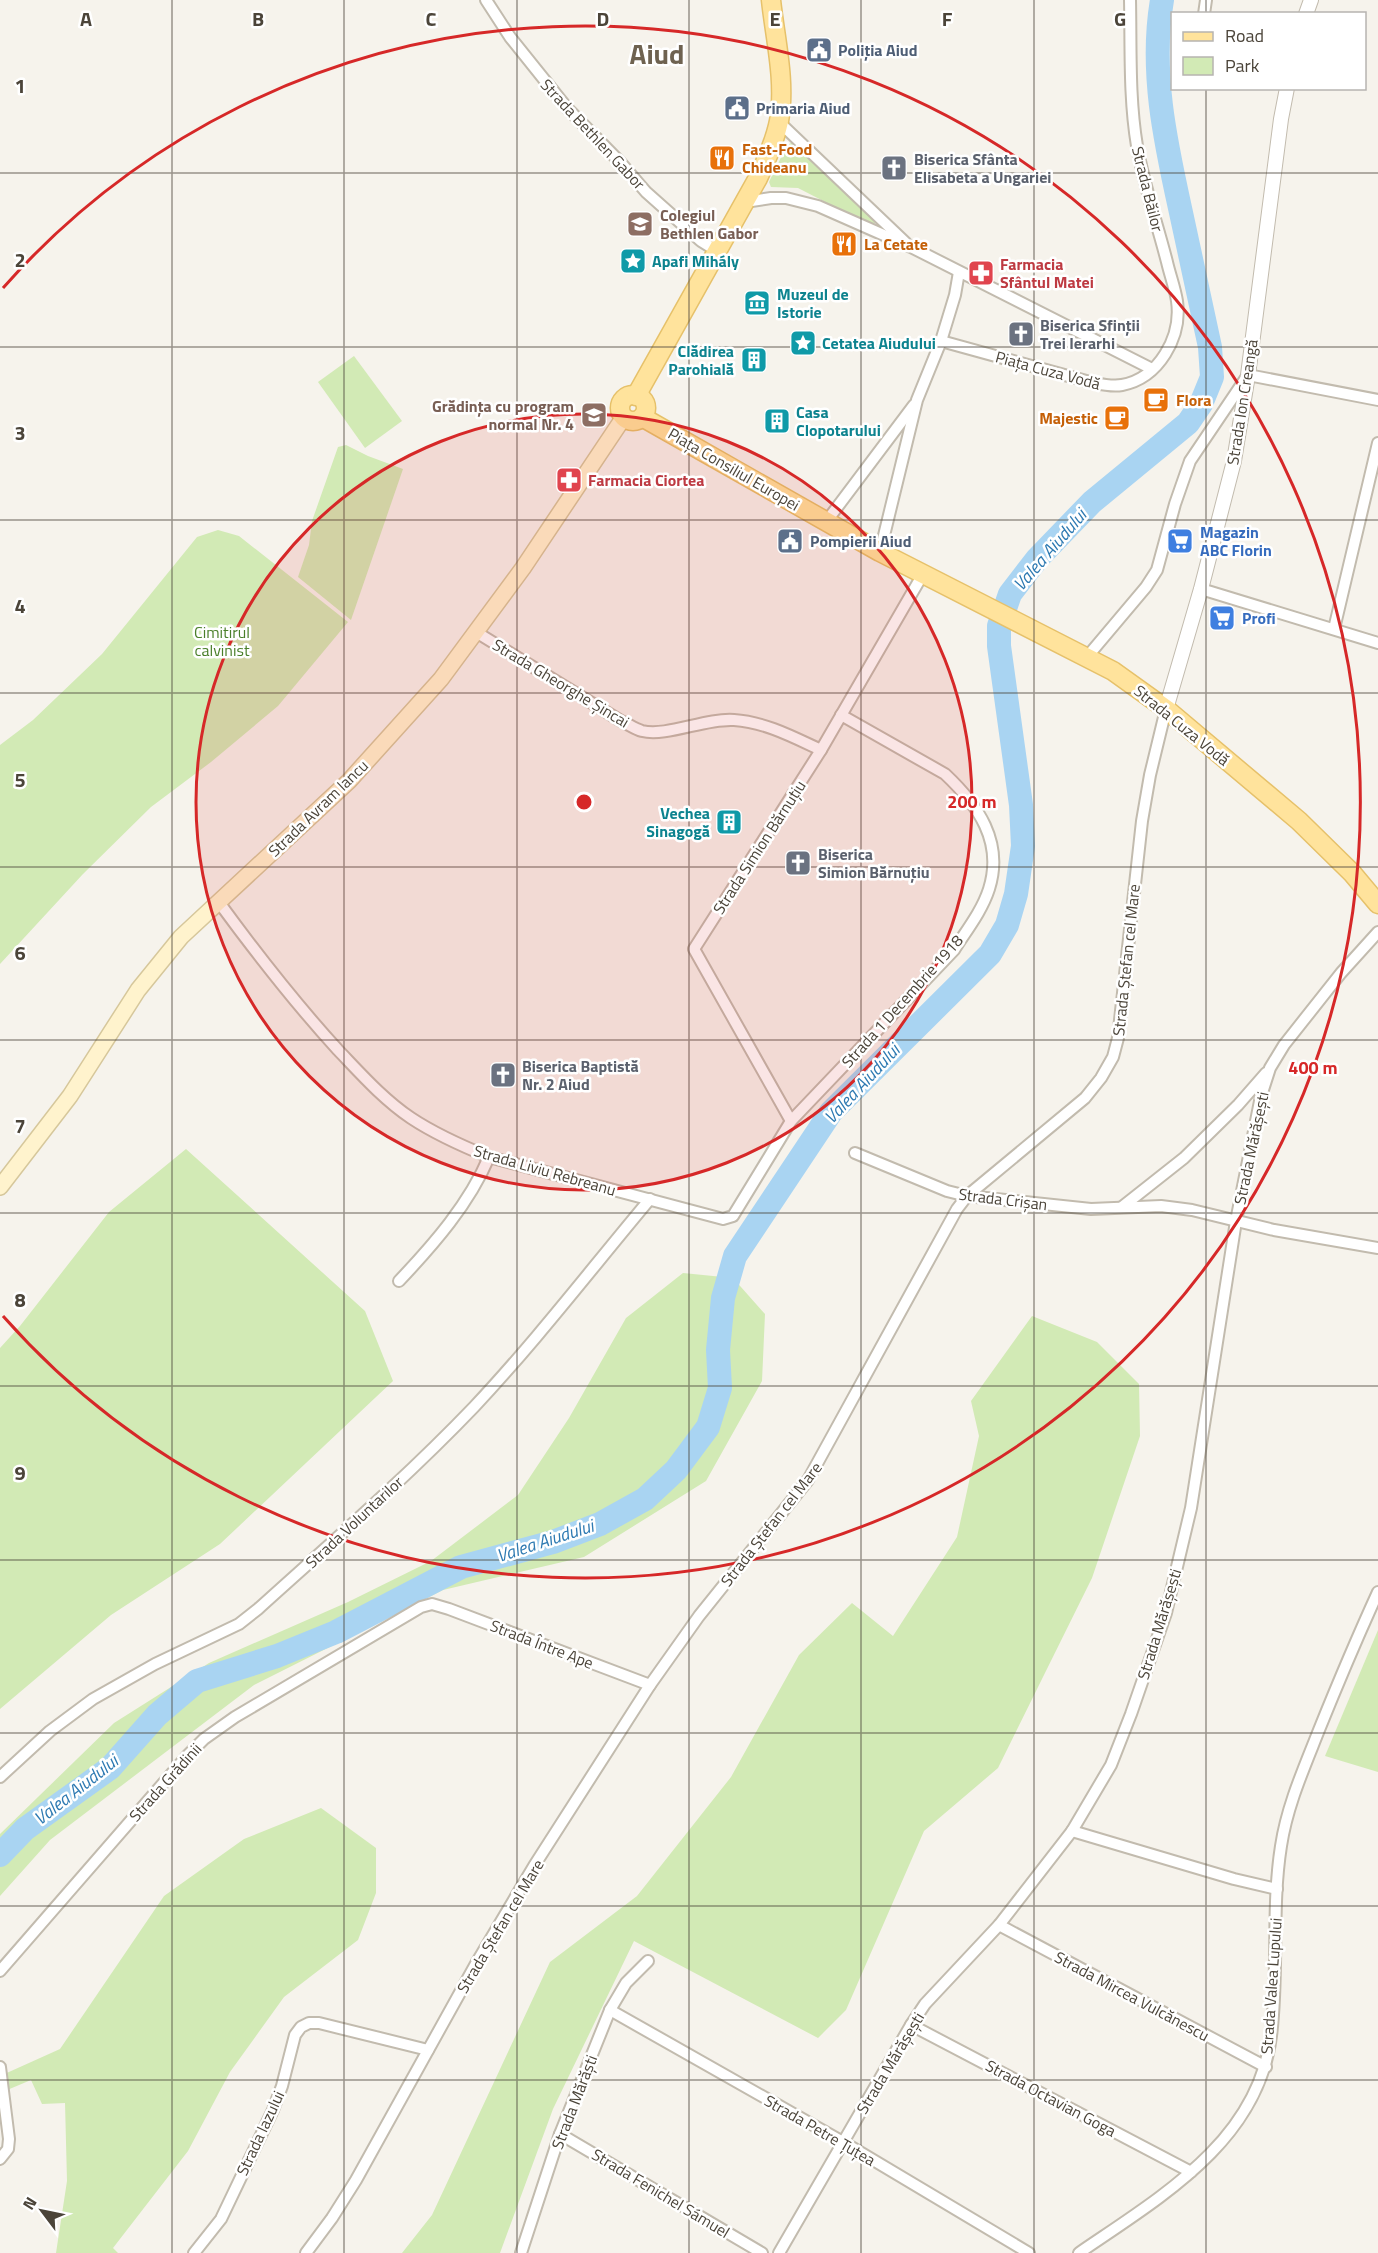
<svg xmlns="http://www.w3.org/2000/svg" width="1378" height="2253" font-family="'Titillium Web',sans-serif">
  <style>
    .green { fill: #d2eab5 }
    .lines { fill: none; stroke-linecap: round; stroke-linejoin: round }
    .river { stroke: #a9d4f2; stroke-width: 24 }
    .minor-casing { stroke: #c2bbae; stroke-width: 14 }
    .tertiary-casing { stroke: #c2bbae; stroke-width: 16 }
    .secondary-casing { stroke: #d6c79b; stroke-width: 18 }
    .primary-casing { stroke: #e6c16a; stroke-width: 21 }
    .minor { stroke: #fff; stroke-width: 10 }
    .tertiary { stroke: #fff; stroke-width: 14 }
    .secondary { stroke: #fff3cd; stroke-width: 15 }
    .primary { stroke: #ffe39c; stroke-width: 18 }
    .grid { fill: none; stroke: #4b4439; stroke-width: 1.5; stroke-opacity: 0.55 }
    .ring { fill: none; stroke: #d62828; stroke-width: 3 }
    .labels { text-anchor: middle; stroke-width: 5; stroke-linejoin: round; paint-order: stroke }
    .service-label { font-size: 16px; font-weight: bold; fill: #4e5e75; stroke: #fff; text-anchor: start }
    .street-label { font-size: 16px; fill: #4b4439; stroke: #fff }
    .food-label { font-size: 16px; font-weight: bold; fill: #c56008; stroke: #fff; text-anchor: start }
    .worship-label { font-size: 16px; font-weight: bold; fill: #5b616d; stroke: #fff; text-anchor: start }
    .education-label { font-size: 16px; font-weight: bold; fill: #785e54; stroke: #fff; text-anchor: start }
    .culture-label { font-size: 16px; font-weight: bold; fill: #0d838f; stroke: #fff; text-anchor: start }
    .health-label { font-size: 16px; font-weight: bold; fill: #be3a42; stroke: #fff; text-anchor: start }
    .shop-label { font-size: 16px; font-weight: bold; fill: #366cbe; stroke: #fff; text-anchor: start }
    .park-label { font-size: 16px; fill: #4a7f2a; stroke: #fff }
    .water-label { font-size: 18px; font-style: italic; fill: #2e7ab2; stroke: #fff }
    .town-label { font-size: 28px; font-weight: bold; fill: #6e6250; stroke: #fff }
    .grid-label { font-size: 20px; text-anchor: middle; font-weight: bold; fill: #4b4439; stroke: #fff; stroke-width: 5; stroke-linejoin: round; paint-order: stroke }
    .centre { fill: #d62828; stroke: #fff; stroke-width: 3 }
    .ring-label { font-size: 18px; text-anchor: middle; font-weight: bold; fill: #d62828; stroke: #fff; stroke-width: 5; stroke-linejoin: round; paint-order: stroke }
  </style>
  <rect width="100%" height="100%" fill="#f6f3ec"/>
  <g class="green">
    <polygon points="791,143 796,143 878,219 872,226 798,188 771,187 769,182 786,147"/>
    <polygon points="354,356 402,421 365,448 318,382"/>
    <polygon points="346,445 368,456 403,469 351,620 298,577 309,545 312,521 338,447"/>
    <polygon points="218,530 239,536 348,622 278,706 211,762 151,807 83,874 0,964 0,745 33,720 102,654 197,537"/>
    <polygon points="186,1149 365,1311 393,1381 220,1544 111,1615 0,1709 0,1348 20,1326 109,1212"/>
    <polygon points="683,1273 733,1278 765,1314 762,1381 706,1481 584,1557 443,1590 254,1685 50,1840 0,1896 0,1834 114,1723 209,1663 348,1602 431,1561 518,1495 569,1418 626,1318"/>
    <polygon points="1032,1316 1097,1342 1139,1384 1140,1436 1092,1578 998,1768 924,1831 846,2010 818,2038 634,1941 553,2109 500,2253 402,2253 432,2215 550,1962 637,1896 731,1777 799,1655 852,1603 893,1636 957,1537 979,1436 971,1401"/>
    <polygon points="1378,1630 1378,1772 1325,1756"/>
    <polygon points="321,1808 376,1848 376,1893 358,1940 284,1997 230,2072 188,2151 113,2248 118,2253 56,2253 67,2181 65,2103 42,2104 31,2080 0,2093 0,2076 60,2049 164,1896 244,1839"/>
  </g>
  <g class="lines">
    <path class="river" d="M0,1855L25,1829L110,1768L157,1715L197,1681L277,1656L336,1632L461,1567L553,1542L600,1524L645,1499L676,1470L708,1427L720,1388L718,1350L723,1298L735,1256L831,1112L990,954L1007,925L1016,894L1023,846L1021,805L999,646V626L1010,594L1037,559L1092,502L1188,423L1201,404L1212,377L1210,347C1200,301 1190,254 1180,208C1165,140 1150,70 1162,0"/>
    <defs>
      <g id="minor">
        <polyline points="486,0 510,37 567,108 621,163 646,192 701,241 717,251"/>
        <polyline points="1204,14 1206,0"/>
        <polyline points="779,122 906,243"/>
        <polyline points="745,202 771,198 786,198 818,206 911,247 1152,369"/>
        <path d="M941,341L1090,382C1100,384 1111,387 1122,385C1159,378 1182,337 1177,301C1175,288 1170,275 1167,262C1157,223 1144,186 1137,146C1129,98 1131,49 1130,0"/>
        <polyline points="826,522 914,405"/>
        <polyline points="880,552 917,400 941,341 955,295 959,272"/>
        <polyline points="1201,589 1378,643"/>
        <polyline points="1334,629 1378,443"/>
        <path d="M476,632L621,721C628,724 635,729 642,731C667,737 705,718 734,720C765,722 793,737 821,750"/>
        <polyline points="1087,657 1146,587 1157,570 1175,504 1190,461 1248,375 1378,400"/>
        <path d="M218,901C256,953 295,1003 338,1050C361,1074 383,1099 411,1118C435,1134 462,1146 489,1157L723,1219L733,1216L791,1121L954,950C966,931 982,911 989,889C1004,842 978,805 945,774L841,715"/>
        <polyline points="791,1121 694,949 821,750 923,574"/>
        <polyline points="855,1153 947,1191 967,1196 1091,1209 1161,1206 1192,1210 1274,1230 1378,1248"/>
        <polyline points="1122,1207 1184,1158 1238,1105 1266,1073"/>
        <path d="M399,1281C434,1244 469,1204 489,1157"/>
        <path d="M0,1777L50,1731L93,1699L155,1664L239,1624L258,1609C331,1543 406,1478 474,1407C536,1341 592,1268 650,1199"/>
        <polyline points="1072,1831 1234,1879 1277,1889"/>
        <polyline points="999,1925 1266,2067"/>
        <polyline points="0,1971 187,1756 204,1739 235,1717 421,1607 432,1604 449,1609 650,1685"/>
        <polyline points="610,2010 843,2142 1029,2253"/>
        <polyline points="911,2025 1191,2172"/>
        <polyline points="0,2067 9,2139 8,2149 0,2159"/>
        <polyline points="560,2134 762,2253"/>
        <polyline points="194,2253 221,2219 273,2110 282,2086 295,2035 301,2027 309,2023 319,2023 428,2050"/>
        <polyline points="306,2253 332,2218 356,2180 477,1962 534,1866 650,1685 699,1616 808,1480 957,1209 967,1196 1085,1098 1101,1078 1113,1057 1118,1038 1142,821 1150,775 1166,709"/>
        <polyline points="521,2253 560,2134 610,2010 626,1983 648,1961"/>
        <polyline points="779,2253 911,2025 925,2004 999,1925 1072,1831 1111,1765 1131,1714 1166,1613 1191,1508 1236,1221 1261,1096 1270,1068 1284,1045 1341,973 1378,932"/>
        <path d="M1079,2253C1159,2198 1258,2142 1271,2036C1279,1973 1271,1909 1281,1846C1287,1806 1304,1768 1319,1730C1338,1683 1357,1638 1378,1592"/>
      </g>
      <g id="tertiary">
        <polyline points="1306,14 1311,0"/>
        <polyline points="1166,709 1201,589 1234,461 1248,375 1281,119 1287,88"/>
      </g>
      <polyline id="secondary" points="0,1187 70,1096 138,990 181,937 349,781 441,679 523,568 624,417"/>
      <g id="primary">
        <circle cx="633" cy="408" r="13"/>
        <path d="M636,396L758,178C767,159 775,141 779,121C786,82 775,38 771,0"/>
        <polyline points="642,417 880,552 1113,671 1166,709 1299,821 1352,873 1378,904"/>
      </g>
    </defs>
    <use href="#minor" class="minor-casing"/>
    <use href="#tertiary" class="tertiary-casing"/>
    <use href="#secondary" class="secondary-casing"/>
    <use href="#primary" class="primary-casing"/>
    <use href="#minor" class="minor"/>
    <use href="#tertiary" class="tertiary"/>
    <use href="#secondary" class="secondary"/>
    <use href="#primary" class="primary"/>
  </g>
  <path class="grid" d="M172,0V2253M344,0V2253M517,0V2253M689,0V2253M861,0V2253M1034,0V2253M1206,0V14M1206,88V2253M0,173H1378M0,347H1378M0,520H1378M0,693H1378M0,867H1378M0,1040H1378M0,1213H1378M0,1386H1378M0,1560H1378M0,1733H1378M0,1906H1378M0,2080H1378"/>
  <circle cx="584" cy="802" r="388" fill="#d62828" fill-opacity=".12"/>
  <g class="ring">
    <circle cx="584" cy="802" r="388"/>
    <path d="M3 288A776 776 0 1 1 3 1316"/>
  </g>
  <defs>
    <symbol id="civic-square" viewBox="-11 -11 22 22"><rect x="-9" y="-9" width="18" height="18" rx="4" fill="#5c6f8a" stroke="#fff"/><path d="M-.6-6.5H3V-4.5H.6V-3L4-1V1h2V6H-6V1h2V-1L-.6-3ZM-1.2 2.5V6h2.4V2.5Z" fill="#fff"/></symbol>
    <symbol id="restaurant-square" viewBox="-11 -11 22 22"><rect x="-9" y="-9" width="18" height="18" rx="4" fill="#e8710a" stroke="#fff"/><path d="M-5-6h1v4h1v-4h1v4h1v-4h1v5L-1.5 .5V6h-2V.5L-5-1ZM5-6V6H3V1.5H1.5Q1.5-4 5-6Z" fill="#fff"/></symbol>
    <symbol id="church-square" viewBox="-11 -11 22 22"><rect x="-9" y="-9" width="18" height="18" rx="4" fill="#6b7280" stroke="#fff"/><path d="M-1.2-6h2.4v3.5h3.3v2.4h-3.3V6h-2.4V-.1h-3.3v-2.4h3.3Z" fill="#fff"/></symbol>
    <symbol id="university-square" viewBox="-11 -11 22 22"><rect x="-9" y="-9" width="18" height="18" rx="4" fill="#8d6e63" stroke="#fff"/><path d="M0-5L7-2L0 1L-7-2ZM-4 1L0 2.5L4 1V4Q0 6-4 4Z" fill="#fff"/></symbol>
    <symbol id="sight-square" viewBox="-11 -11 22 22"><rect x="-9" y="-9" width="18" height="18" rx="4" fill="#0f9aa8" stroke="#fff"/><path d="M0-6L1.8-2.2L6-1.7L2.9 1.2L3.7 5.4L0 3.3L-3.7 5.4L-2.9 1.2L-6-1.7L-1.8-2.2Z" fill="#fff"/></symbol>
    <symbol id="pharmacy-square" viewBox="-11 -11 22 22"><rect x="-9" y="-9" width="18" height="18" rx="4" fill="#e0444e" stroke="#fff"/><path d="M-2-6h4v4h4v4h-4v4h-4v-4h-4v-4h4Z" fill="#fff"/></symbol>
    <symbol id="museum-square" viewBox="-11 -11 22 22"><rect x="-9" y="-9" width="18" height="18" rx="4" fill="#0f9aa8" stroke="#fff"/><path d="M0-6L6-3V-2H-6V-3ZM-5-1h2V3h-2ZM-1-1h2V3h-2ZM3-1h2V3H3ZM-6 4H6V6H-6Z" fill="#fff"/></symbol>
    <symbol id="building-square" viewBox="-11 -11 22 22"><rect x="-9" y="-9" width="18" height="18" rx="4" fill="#0f9aa8" stroke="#fff"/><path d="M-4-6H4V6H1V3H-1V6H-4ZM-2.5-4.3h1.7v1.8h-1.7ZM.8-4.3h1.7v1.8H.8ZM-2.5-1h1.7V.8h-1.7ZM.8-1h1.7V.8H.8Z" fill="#fff"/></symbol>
    <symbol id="cafe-square" viewBox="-11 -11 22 22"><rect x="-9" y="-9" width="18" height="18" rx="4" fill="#e8710a" stroke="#fff"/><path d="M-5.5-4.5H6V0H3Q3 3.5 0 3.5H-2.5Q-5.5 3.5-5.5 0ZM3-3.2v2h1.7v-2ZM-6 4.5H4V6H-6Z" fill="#fff"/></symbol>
    <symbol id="school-square" viewBox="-11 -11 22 22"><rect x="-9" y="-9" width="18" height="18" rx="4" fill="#8d6e63" stroke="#fff"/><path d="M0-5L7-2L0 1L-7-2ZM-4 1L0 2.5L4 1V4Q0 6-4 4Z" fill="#fff"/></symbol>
    <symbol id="supermarket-square" viewBox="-11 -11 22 22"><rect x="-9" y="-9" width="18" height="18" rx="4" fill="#3f7fe0" stroke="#fff"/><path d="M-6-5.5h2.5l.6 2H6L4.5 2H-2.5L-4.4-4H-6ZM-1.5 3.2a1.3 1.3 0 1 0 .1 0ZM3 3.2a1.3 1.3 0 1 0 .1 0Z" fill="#fff"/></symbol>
  </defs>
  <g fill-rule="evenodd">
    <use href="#civic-square" x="804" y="35" width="30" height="30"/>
    <use href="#civic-square" x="722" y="93" width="30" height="30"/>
    <use href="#restaurant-square" x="707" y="143" width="30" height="30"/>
    <use href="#church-square" x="879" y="153" width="30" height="30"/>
    <use href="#university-square" x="625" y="209" width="30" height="30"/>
    <use href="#restaurant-square" x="829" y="229" width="30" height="30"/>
    <use href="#sight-square" x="618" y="246" width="30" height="30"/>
    <use href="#pharmacy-square" x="966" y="258" width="30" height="30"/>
    <use href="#museum-square" x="742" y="288" width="30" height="30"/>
    <use href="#church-square" x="1006" y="319" width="30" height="30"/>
    <use href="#sight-square" x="788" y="328" width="30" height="30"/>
    <use href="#building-square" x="739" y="345" width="30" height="30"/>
    <use href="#cafe-square" x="1141" y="385" width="30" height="30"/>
    <use href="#school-square" x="579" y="400" width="30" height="30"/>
    <use href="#cafe-square" x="1102" y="403" width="30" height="30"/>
    <use href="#building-square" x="762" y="406" width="30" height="30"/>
    <use href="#pharmacy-square" x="554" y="465" width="30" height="30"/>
    <use href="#civic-square" x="775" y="526" width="30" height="30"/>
    <use href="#supermarket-square" x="1165" y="526" width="30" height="30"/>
    <use href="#supermarket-square" x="1207" y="603" width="30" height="30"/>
    <use href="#building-square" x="714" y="807" width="30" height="30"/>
    <use href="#church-square" x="783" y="848" width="30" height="30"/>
    <use href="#church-square" x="488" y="1060" width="30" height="30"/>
  </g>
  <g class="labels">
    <g class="service-label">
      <text x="838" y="56">Poliția Aiud</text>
      <text x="756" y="114">Primaria Aiud</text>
      <text x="810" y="547">Pompierii Aiud</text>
    </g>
    <g class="street-label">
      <text transform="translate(593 134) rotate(47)" y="6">Strada Bethlen Gabor</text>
      <text transform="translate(1148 189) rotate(76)" y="6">Strada Băilor</text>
      <text transform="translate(1048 370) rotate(15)" y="6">Piața Cuza Vodă</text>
      <text transform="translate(1242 402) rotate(-81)" y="6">Strada Ion Creangă</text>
      <text transform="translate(734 469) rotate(30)" y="6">Piața Consiliul Europei</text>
      <text transform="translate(561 683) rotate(31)" y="6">Strada Gheorghe Șincai</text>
      <text transform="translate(1182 725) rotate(39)" y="6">Strada Cuza Vodă</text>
      <text transform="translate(318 808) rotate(-44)" y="6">Strada Avram Iancu</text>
      <text transform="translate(759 847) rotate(-57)" y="6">Strada Simion Bărnuțiu</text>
      <text transform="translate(1126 960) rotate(-84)" y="6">Strada Ștefan cel Mare</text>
      <text transform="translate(902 1001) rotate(-48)" y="6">Strada 1 Decembrie 1918</text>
      <text transform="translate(1251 1148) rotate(-78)" y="6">Strada Mărășești</text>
      <text transform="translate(545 1170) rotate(16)" y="6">Strada Liviu Rebreanu</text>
      <text transform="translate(1003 1199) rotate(7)" y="6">Strada Crișan</text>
      <text transform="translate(354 1522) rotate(-43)" y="6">Strada Voluntarilor</text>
      <text transform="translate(771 1524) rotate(-52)" y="6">Strada Ștefan cel Mare</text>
      <text transform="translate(1159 1624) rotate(-73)" y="6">Strada Mărășești</text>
      <text transform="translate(542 1644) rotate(21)" y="6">Strada Între Ape</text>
      <text transform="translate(165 1782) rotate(-48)" y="6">Strada Grădinii</text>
      <text transform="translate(500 1926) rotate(-59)" y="6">Strada Ștefan cel Mare</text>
      <text transform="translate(1271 1986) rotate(-86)" y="6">Strada Valea Lupului</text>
      <text transform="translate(1132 1996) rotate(28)" y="6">Strada Mircea Vulcănescu</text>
      <text transform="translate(890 2063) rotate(-59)" y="6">Strada Mărășești</text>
      <text transform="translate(1051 2098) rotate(28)" y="6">Strada Octavian Goga</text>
      <text transform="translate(574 2102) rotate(-69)" y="6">Strada Mărăști</text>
      <text transform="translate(820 2130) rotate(30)" y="6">Strada Petre Țuțea</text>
      <text transform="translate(260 2133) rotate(-65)" y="6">Strada Iazului</text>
      <text transform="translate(661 2193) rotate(31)" y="6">Strada Fenichel Sámuel</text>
    </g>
    <g class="food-label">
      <text x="742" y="155">Fast-Food<tspan x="742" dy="18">Chideanu</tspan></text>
      <text x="864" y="250">La Cetate</text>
      <text x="1176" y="406">Flora</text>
      <text x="1098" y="424" text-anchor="end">Majestic</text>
    </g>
    <g class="worship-label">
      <text x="914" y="165">Biserica Sfânta<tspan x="914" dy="18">Elisabeta a Ungariei</tspan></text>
      <text x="1040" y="331">Biserica Sfinții<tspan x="1040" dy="18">Trei Ierarhi</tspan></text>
      <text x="818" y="860">Biserica<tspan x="818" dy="18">Simion Bărnuțiu</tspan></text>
      <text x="522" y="1072">Biserica Baptistă<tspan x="522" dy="18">Nr. 2 Aiud</tspan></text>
    </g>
    <g class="education-label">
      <text x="660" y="221">Colegiul<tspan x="660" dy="18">Bethlen Gabor</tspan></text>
      <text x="574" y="412" text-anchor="end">Grădința cu program<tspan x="574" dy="18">normal Nr. 4</tspan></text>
    </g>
    <g class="culture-label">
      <text x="652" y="267">Apafi Mihály</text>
      <text x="777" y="300">Muzeul de<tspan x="777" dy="18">Istorie</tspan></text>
      <text x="822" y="349">Cetatea Aiudului</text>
      <text x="734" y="357" text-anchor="end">Clădirea<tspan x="734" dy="18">Parohială</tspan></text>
      <text x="796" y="418">Casa<tspan x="796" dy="18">Clopotarului</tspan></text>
      <text x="710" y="819" text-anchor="end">Vechea<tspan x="710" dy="18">Sinagogă</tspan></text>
    </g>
    <g class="health-label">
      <text x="1000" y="270">Farmacia<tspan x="1000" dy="18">Sfântul Matei</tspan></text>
      <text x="588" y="486">Farmacia Ciortea</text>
    </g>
    <g class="shop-label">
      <text x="1200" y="538">Magazin<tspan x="1200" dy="18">ABC Florin</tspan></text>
      <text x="1242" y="624">Profi</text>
    </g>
    <g class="park-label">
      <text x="222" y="638">Cimitirul<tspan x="222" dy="18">calvinist</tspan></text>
    </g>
    <g class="water-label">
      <text transform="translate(1050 550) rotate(-49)" y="6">Valea Aiudului</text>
      <text transform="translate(862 1084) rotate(-47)" y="6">Valea Aiudului</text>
      <text transform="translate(545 1541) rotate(-18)" y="6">Valea Aiudului</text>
      <text transform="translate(76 1790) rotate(-38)" y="6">Valea Aiudului</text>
    </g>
    <g class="town-label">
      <text x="657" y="64">Aiud</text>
    </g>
  </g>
  <g class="grid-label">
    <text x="86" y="26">A</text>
    <text x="258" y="26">B</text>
    <text x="431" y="26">C</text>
    <text x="603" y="26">D</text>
    <text x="775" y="26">E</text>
    <text x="947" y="26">F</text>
    <text x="1120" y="26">G</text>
    <text x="20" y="93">1</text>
    <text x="20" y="267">2</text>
    <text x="20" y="440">3</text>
    <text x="20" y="613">4</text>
    <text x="20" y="787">5</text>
    <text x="20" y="960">6</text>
    <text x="20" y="1133">7</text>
    <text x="20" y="1307">8</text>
    <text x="20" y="1480">9</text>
  </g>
  <circle cx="584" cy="802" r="9" class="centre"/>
  <g class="ring-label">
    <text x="972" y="808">200 m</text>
    <text x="1313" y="1074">400 m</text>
  </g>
  <rect x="1171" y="12" width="195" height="78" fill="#ffffff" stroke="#b7b4b0" stroke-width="1.5"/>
  <rect x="1183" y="32" width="30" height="9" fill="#ffe39c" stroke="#b7b4b0" stroke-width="1.5"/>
  <text x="1225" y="42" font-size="18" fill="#4b4439">Road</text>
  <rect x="1183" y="57" width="30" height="18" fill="#d2eab5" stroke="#b7b4b0" stroke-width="1.5"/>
  <text x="1225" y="72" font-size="18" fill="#4b4439">Park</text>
  <g transform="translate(42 2211) rotate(302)" stroke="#ffffff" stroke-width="4.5" paint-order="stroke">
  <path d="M0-4.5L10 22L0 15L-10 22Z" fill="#4b4439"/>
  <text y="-9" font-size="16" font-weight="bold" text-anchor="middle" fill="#4b4439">N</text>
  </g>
</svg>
